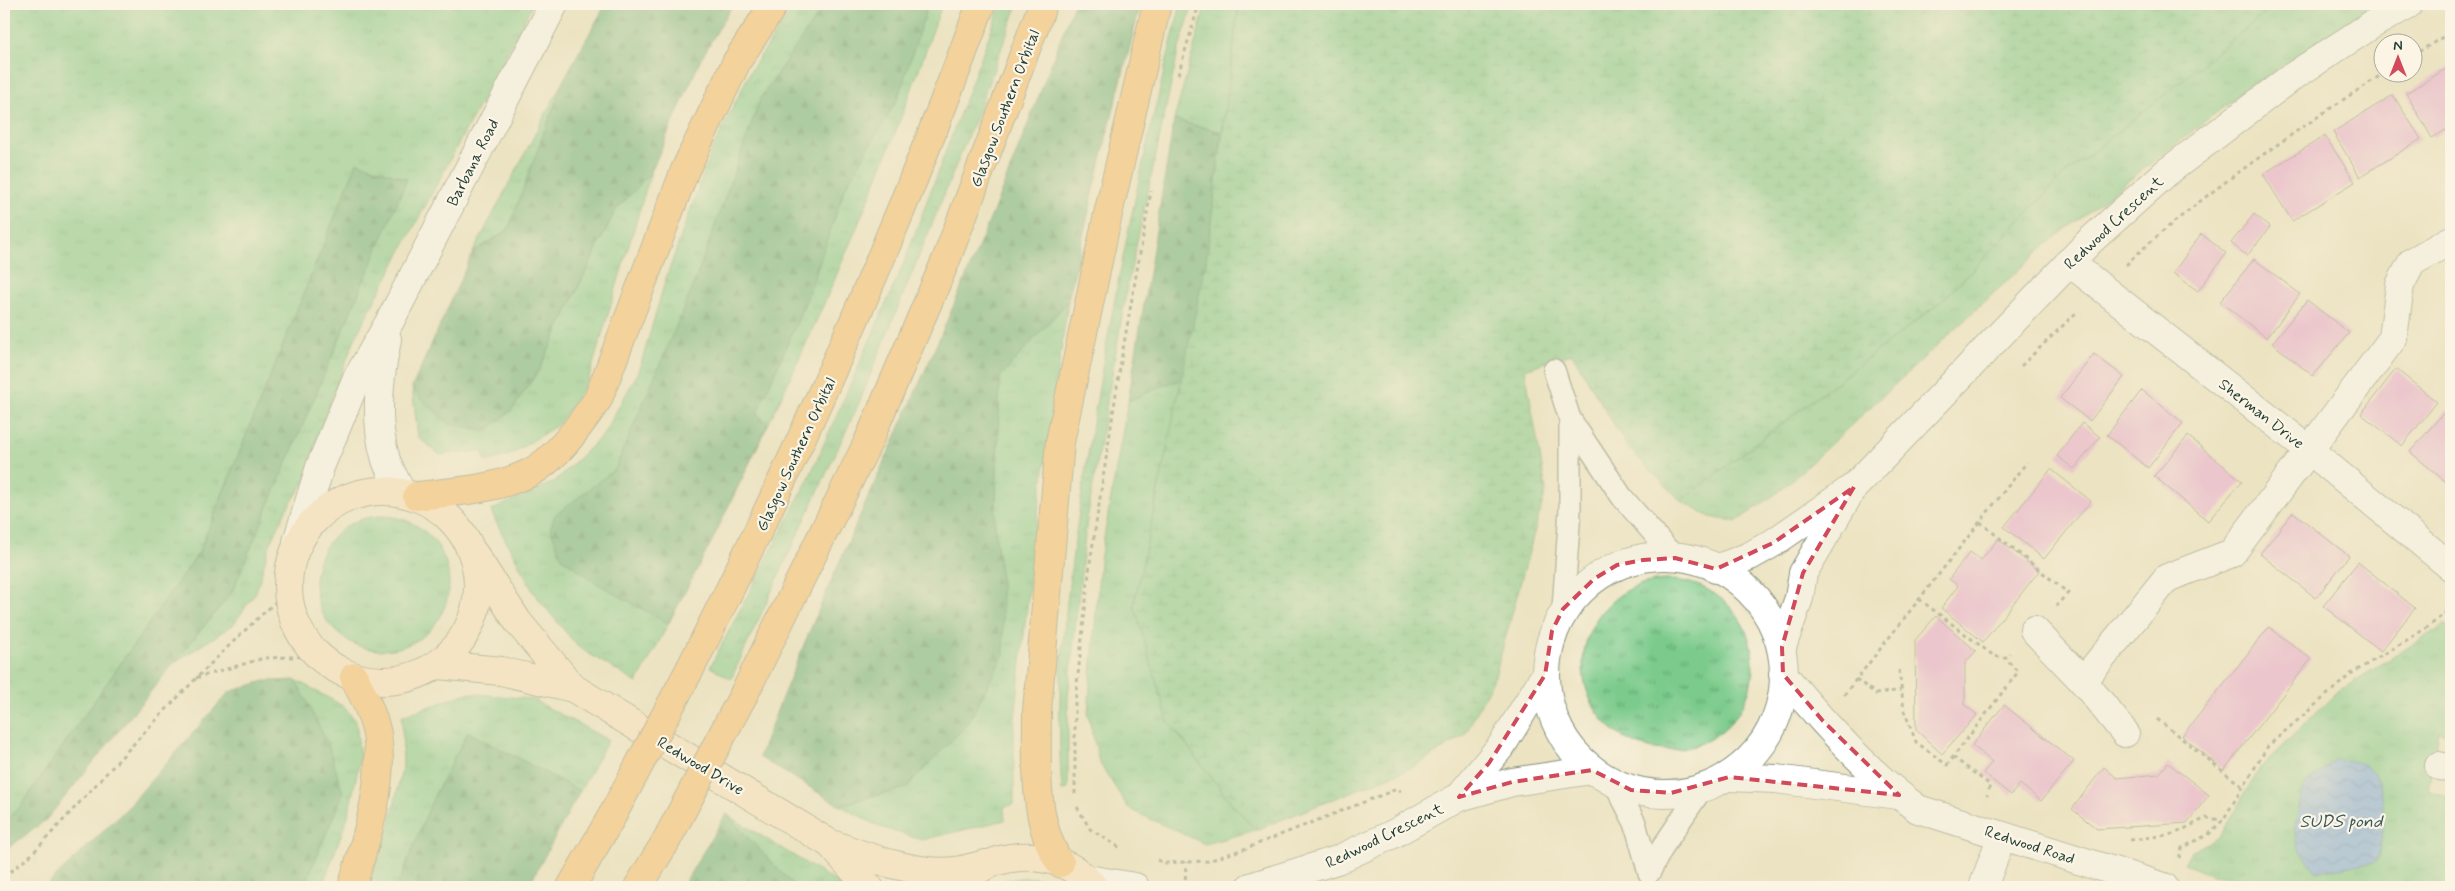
<svg xmlns="http://www.w3.org/2000/svg" width="2455" height="891" font-family="Mynerve,sans-serif">
  <style>
    .grass { fill: url(#grass-tufts); stroke: #4d8460 }
    .forest { fill: url(#forest-firs); stroke: #427656 }
    .wetland { fill: url(#wetland-marsh); stroke: #4d8460 }
    .water { fill: url(#water-waves); stroke: #4e748d }
    .building { fill: #eaa3d9 }
    .lines { fill: none; stroke-linecap: round; stroke-linejoin: round }
    .lane-casing { stroke: #86907b; stroke-width: 24 }
    .street-casing { stroke: #86907b; stroke-width: 30 }
    .secondary-casing { stroke: #86907b; stroke-width: 30 }
    .highway-casing { stroke: #86907b; stroke-width: 30 }
    .path { stroke: #86907b; stroke-width: 3; stroke-dasharray: 4 4; stroke-linecap: butt }
    .lane { stroke: #fff; stroke-width: 21 }
    .street { stroke: #fff; stroke-width: 28 }
    .secondary { stroke: #fde5c5; stroke-width: 28 }
    .highway { stroke: #fbbd6e; stroke-width: 28 }
    .highway-bridge-casing { stroke: #86907b; stroke-width: 30; stroke-linecap: butt }
    .highway-bridge { stroke: #fbbd6e; stroke-width: 28 }
    .marked { fill: none; stroke: #d1495b; stroke-width: 4; stroke-dasharray: 10 6; stroke-linejoin: round }
    .labels { text-anchor: middle; stroke-width: 4.5; stroke-linejoin: round; paint-order: stroke }
    .street-label { font-size: 16px; fill: #1f3d34; stroke: #fcf5e5 }
    .water-label { font-size: 18px; font-style: italic; fill: #365860; stroke: #fcf5e5 }
  </style>
  <defs>
    <pattern id="grass-tufts" width="24" height="20" patternUnits="userSpaceOnUse" patternTransform="scale(1.25)"><rect width="24" height="20" fill="#7bcb8c"/><path d="M3 7l-1-3M5 7V3M7 7l1-3M15 17l-1-3M17 17v-4M19 17l1-3" fill="none" stroke="#64a673"/></pattern>
    <pattern id="forest-firs" width="22" height="20" patternUnits="userSpaceOnUse" patternTransform="scale(1.25)"><rect width="22" height="20" fill="#64af78"/><path d="M5 1l3.5 6h-7zM16 11l3.5 6h-7z" fill="#529063"/></pattern>
    <pattern id="wetland-marsh" width="20" height="14" patternUnits="userSpaceOnUse" patternTransform="scale(1.25)"><rect width="20" height="14" fill="#7bcb8c"/><path d="M1 5h8M5 5V1M11 12h8M15 12V8" fill="none" stroke="#64a673"/></pattern>
    <pattern id="water-waves" width="16" height="10" patternUnits="userSpaceOnUse" patternTransform="scale(1.25)"><rect width="16" height="10" fill="#7dabe6"/><path d="M0 5q4-4 8 0t8 0" fill="none" stroke="#668cbb"/></pattern>
  </defs>
  <rect width="100%" height="100%" fill="#fcf5e5"/>
  <filter id="ink" filterUnits="userSpaceOnUse"><feTurbulence type="fractalNoise" baseFrequency=".02" numOctaves="2"/><feDisplacementMap in="SourceGraphic" scale="10" xChannelSelector="R" yChannelSelector="G"/><feConvolveMatrix kernelMatrix="1 2 1 2 8 2 1 2 1" color-interpolation-filters="sRGB"/></filter>
  <filter id="wash" filterUnits="userSpaceOnUse"><feTurbulence type="fractalNoise" baseFrequency=".0096" numOctaves="4" result="noise"/><feDisplacementMap in="SourceGraphic" scale="20" xChannelSelector="R" yChannelSelector="G"/><feGaussianBlur stdDeviation="1.12" result="paint"/><feColorMatrix in="noise" values="0 0 0 0 0 0 0 0 0 0 0 0 0 0 0 0 0 1.4 0 .05"/><feComposite in="paint" operator="in"/></filter>
  <g filter="url(#wash)">
    <rect width="100%" height="100%" fill="#ece3c2"/>
    <g class="grass">
      <polygon points="4,4 533,4 357,334 321,425 305,482 286,510 269,547 256,592 233,625 174,663 232,592 407,179 357,163 199,552 20,807 4,822"/>
      <path d="M796,4H942C862,239 754,464 637,683L578,647L535,595L495,520L492,510L554,482L603,435L639,371L666,278L712,150L751,70Z"/>
      <polygon points="1001,4 1018,4 977,114 859,403 731,679 710,667 808,480 903,265"/>
      <path d="M1181,4H1193L1178,52L1126,293L1086,526L1068,697V789L1062,791C1053,680 1070,569 1087,460C1111,306 1142,154 1181,4Z"/>
      <polygon points="1206,4 1239,4 1222,132 1174,120"/>
      <polygon points="2276,4 2381,4 2297,56 2221,109 2048,243 1780,491 1736,522 1710,517 1681,501 1942,301 2061,178"/>
      <polygon points="564,79 508,230 473,252"/>
      <polygon points="651,172 588,381 559,424 510,455 486,462 482,451 440,455 418,437 412,387 420,398 511,411 539,370 615,211"/>
      <polygon points="1068,301 1034,542 1014,727 1014,804 1004,807 1005,820 922,840 880,827 839,805 906,788 1001,582 995,529 1000,377"/>
      <polygon points="1182,378 1134,605 1168,721 1232,804 1256,830 1205,844 1129,809 1099,762 1088,714 1100,560 1128,401"/>
      <circle cx="382" cy="583" r="67"/>
      <circle cx="1668" cy="665" r="85"/>
      <polygon points="2445,624 2451,630 2451,734 2439,732 2428,790 2451,799 2451,887 2260,887 2250,880 2213,875 2184,864 2191,852 2220,836 2260,768 2336,693"/>
      <polygon points="296,680 343,706 356,721 360,759 348,816 322,887 304,887 343,793"/>
      <polygon points="468,693 532,699 608,740 580,791 468,732 434,796 397,887 368,887 389,827 403,765 402,716"/>
      <polygon points="726,814 841,885 843,887 795,887"/>
      <polygon points="1027,877 1049,880 1063,887 992,887 1005,880"/>
    </g>
    <g class="forest">
      <polygon points="606,4 733,4 701,59 651,172 615,211 539,370 511,411 486,431 450,424 420,398 412,387 473,252 508,230 564,79"/>
      <polygon points="825,4 928,4 898,98 845,188 806,301 757,414 768,423 712,541 668,624 593,581 562,558 550,528 555,515 615,469 694,284 761,97"/>
      <path d="M1074,4H1141L1106,139L1068,301L1000,377L995,529L1001,582L1004,654L968,723L906,788L839,805L759,757C819,597 895,443 962,286C1002,193 1038,98 1074,4Z"/>
      <polygon points="1174,120 1222,132 1206,262 1182,378 1128,401"/>
      <polygon points="357,162 407,179 232,592 46,820 4,851 4,822 20,807 199,552"/>
      <polygon points="296,680 328,744 343,793 304,887 45,887 126,809 229,692 264,681"/>
      <polygon points="468,732 580,791 528,887 397,887 434,796"/>
      <polygon points="726,814 795,887 682,887"/>
    </g>
    <polygon class="wetland" points="1239,4 2276,4 2061,178 1942,301 1681,501 1628,448 1572,354 1525,369 1546,490 1495,676 1465,735 1414,767 1256,830 1232,804 1168,721 1134,605 1206,262"/>
    <path class="water" d="M2336,759C2344,761 2358,761 2366,766C2392,781 2382,837 2377,861L2317,872L2298,847L2294,830L2304,785Z"/>
    <g id="blocks">
      <g class="building">
        <polygon points="2451,66 2451,127 2432,138 2406,93"/>
        <polygon points="2393,95 2421,139 2360,177 2333,132"/>
        <polygon points="2325,136 2355,182 2292,221 2263,174"/>
        <polygon points="2254,214 2270,227 2247,256 2231,243"/>
        <polygon points="2201,234 2226,253 2198,291 2173,273"/>
        <polygon points="2254,259 2300,294 2267,338 2220,302"/>
        <polygon points="2307,300 2349,333 2313,376 2272,343"/>
        <polygon points="2094,354 2124,377 2090,421 2060,398"/>
        <polygon points="2396,369 2437,402 2402,446 2361,414"/>
        <polygon points="2142,390 2183,423 2148,468 2107,435"/>
        <polygon points="2446,410 2451,414 2451,486 2410,452"/>
        <polygon points="2082,423 2100,437 2074,469 2057,456"/>
        <polygon points="2188,436 2242,481 2208,521 2154,476"/>
        <polygon points="2051,469 2091,501 2044,559 2004,527"/>
        <polygon points="2293,512 2349,556 2316,598 2260,554"/>
        <polygon points="1998,539 2039,571 1983,642 1941,608 1958,586 1949,579 1970,552 1981,560"/>
        <polygon points="2358,562 2415,608 2381,651 2323,606"/>
        <polygon points="1936,616 1976,651 1965,663 1965,705 1977,715 1942,754 1916,730 1915,640"/>
        <polygon points="2269,627 2311,659 2224,770 2182,736"/>
        <polygon points="2004,705 2074,761 2041,801 2020,784 2011,795 1983,773 1992,762 1972,745"/>
        <polygon points="2168,763 2209,795 2187,823 2097,829 2072,809 2104,767 2117,778 2159,774"/>
      </g>
    </g>
  </g>
  <g filter="url(#ink)">
    <use href="#blocks" fill-opacity="0" stroke="#86907b" stroke-width="1"/>
    <g class="lines">
      <defs>
        <g id="lane">
          <polyline points="1554,370 1570,419 1622,497 1675,558"/>
          <polyline points="1563,609 1570,510 1570,419"/>
          <polyline points="1614,782 1635,823 1649,873 1664,845 1703,787"/>
        </g>
        <g id="street">
          <polyline points="2069,262 2308,449 2451,567"/>
          <path d="M387,339C379,379 374,421 386,460C390,471 396,481 401,492"/>
          <polyline points="297,542 320,467 356,380 390,321 554,4"/>
          <circle cx="1665" cy="675" r="119"/>
          <polyline points="1716,569 1750,556 1773,543 1854,487 2090,241 2167,172 2292,77 2373,24 2409,4"/>
          <polyline points="2034,630 2083,681 2125,733"/>
          <polyline points="1782,647 1799,598 1803,573 1848,496"/>
          <path d="M1783,674C1822,722 1868,773 1918,809L2164,887"/>
          <polyline points="2083,681 2167,578 2232,553 2393,338 2400,285 2412,262 2451,240"/>
          <polyline points="2439,766 2451,769"/>
          <polyline points="1729,777 1776,779 1899,795"/>
          <polyline points="1459,797 1502,745 1545,675"/>
          <polyline points="1087,879 1135,887"/>
          <polyline points="1250,887 1337,860 1393,834 1459,797 1512,782 1592,770"/>
          <polyline points="1983,887 2002,836"/>
        </g>
        <g id="secondary">
          <circle cx="383" cy="586" r="95"/>
          <path d="M474,554L518,622L573,688L829,843C865,856 917,876 956,871C966,870 976,866 986,864"/>
          <polyline points="438,665 501,671 573,688"/>
          <polyline points="832,846 869,887"/>
          <path d="M971,874C1010,848 1063,851 1094,887"/>
        </g>
        <g id="highway">
          <path d="M417,496C453,492 491,490 525,475C555,462 580,425 598,399L685,170L737,61L774,4"/>
          <path d="M691,667C801,450 897,233 981,4"/>
          <polyline points="745,692 868,442 946,260 1043,4"/>
          <path d="M1060,863C1032,821 1037,760 1037,711L1060,442L1106,223L1157,4"/>
          <path d="M352,887C366,839 385,784 377,734C373,714 363,695 354,677"/>
          <polyline points="571,887 612,816"/>
          <polyline points="638,887 665,843"/>
        </g>
      </defs>
      <use href="#lane" class="lane-casing"/>
      <use href="#street" class="street-casing"/>
      <use href="#secondary" class="secondary-casing"/>
      <use href="#highway" class="highway-casing"/>
      <g class="path">
        <polyline points="2412,56 2451,32"/>
        <polyline points="1178,75 1199,4"/>
        <path d="M2126,265C2154,237 2185,213 2216,189C2271,148 2328,109 2386,72"/>
        <polyline points="2021,366 2078,311"/>
        <polyline points="1980,522 2068,593 2056,606"/>
        <polyline points="1919,599 1994,656 2005,658 2010,653"/>
        <polyline points="1899,670 1904,710 1916,742 1947,765 2018,672 2005,658"/>
        <polyline points="196,678 264,658 318,656"/>
        <polyline points="1856,679 1876,694 1901,690"/>
        <polyline points="1844,695 2027,462"/>
        <polyline points="2157,719 2243,787"/>
        <polyline points="1953,757 1990,785 1987,796"/>
        <polyline points="1075,794 1075,703 1090,563 1122,355 1151,191"/>
        <polyline points="1077,807 1090,829 1122,849"/>
        <polyline points="2130,840 2174,834 2206,818 2223,820"/>
        <polyline points="2179,858 2182,848 2209,834 2223,820 2268,746 2351,674 2428,627 2445,613 2451,600"/>
        <polyline points="1157,860 1166,863 1208,861 1247,848 1397,789 1401,791"/>
        <path d="M4,877L31,855C115,765 196,672 288,591"/>
        <polyline points="1185,887 1186,862"/>
      </g>
      <use href="#lane" class="lane"/>
      <use href="#street" class="street"/>
      <use href="#secondary" class="secondary"/>
      <use href="#highway" class="highway"/>
      <defs>
        <g id="highway-bridge">
          <polyline points="612,816 691,667"/>
          <polyline points="665,843 745,692"/>
        </g>
      </defs>
      <use href="#highway-bridge" class="highway-bridge-casing"/>
      <use href="#highway-bridge" class="highway-bridge"/>
    </g>
  </g>
  <path d="M0 0H2455V891H0ZM1854,487L1803,573L1782,647L1783,674L1823,721L1899,795L1729,777L1671,793L1645,791L1631,790L1592,770L1512,782L1459,797L1489,763L1545,675L1552,631L1563,609L1594,579L1617,565L1643,560L1675,558L1716,569L1773,543Z" fill="#ece3c2" fill-opacity=".55" fill-rule="evenodd"/>
  <path class="marked" d="M1854,487L1803,573L1782,647L1783,674L1823,721L1899,795L1729,777L1671,793L1645,791L1631,790L1592,770L1512,782L1459,797L1489,763L1545,675L1552,631L1563,609L1594,579L1617,565L1643,560L1675,558L1716,569L1773,543Z"/>
  <g class="labels">
    <g class="street-label">
      <text transform="translate(1004 108) rotate(-69)" y="6">Glasgow Southern Orbital</text>
      <text transform="translate(472 162) rotate(-63)" y="6">Barbana Road</text>
      <text transform="translate(2113 222) rotate(-43)" y="6">Redwood Crescent</text>
      <text transform="translate(2262 413) rotate(38)" y="6">Sherman Drive</text>
      <text transform="translate(795 454) rotate(-65)" y="6">Glasgow Southern Orbital</text>
      <text transform="translate(701 765) rotate(31)" y="6">Redwood Drive</text>
      <text transform="translate(1384 835) rotate(-26)" y="6">Redwood Crescent</text>
      <text transform="translate(2030 844) rotate(18)" y="6">Redwood Road</text>
    </g>
    <g class="water-label">
      <text x="2341" y="827">SUDS pond</text>
    </g>
  </g>
  <rect width="2455" height="891" fill="none" stroke="#fcf5e5" stroke-width="20"/>
  <g transform="translate(2398 58)"><circle r="24" fill="#fcf5e5" stroke="#a4ab9e"/>
  <path d="M0-4L9 19L0 12L-9 19Z" fill="#d1495b"/>
  <text y="-8" font-size="14" font-weight="bold" text-anchor="middle" fill="#1f3d34">N</text>
  </g>
</svg>
